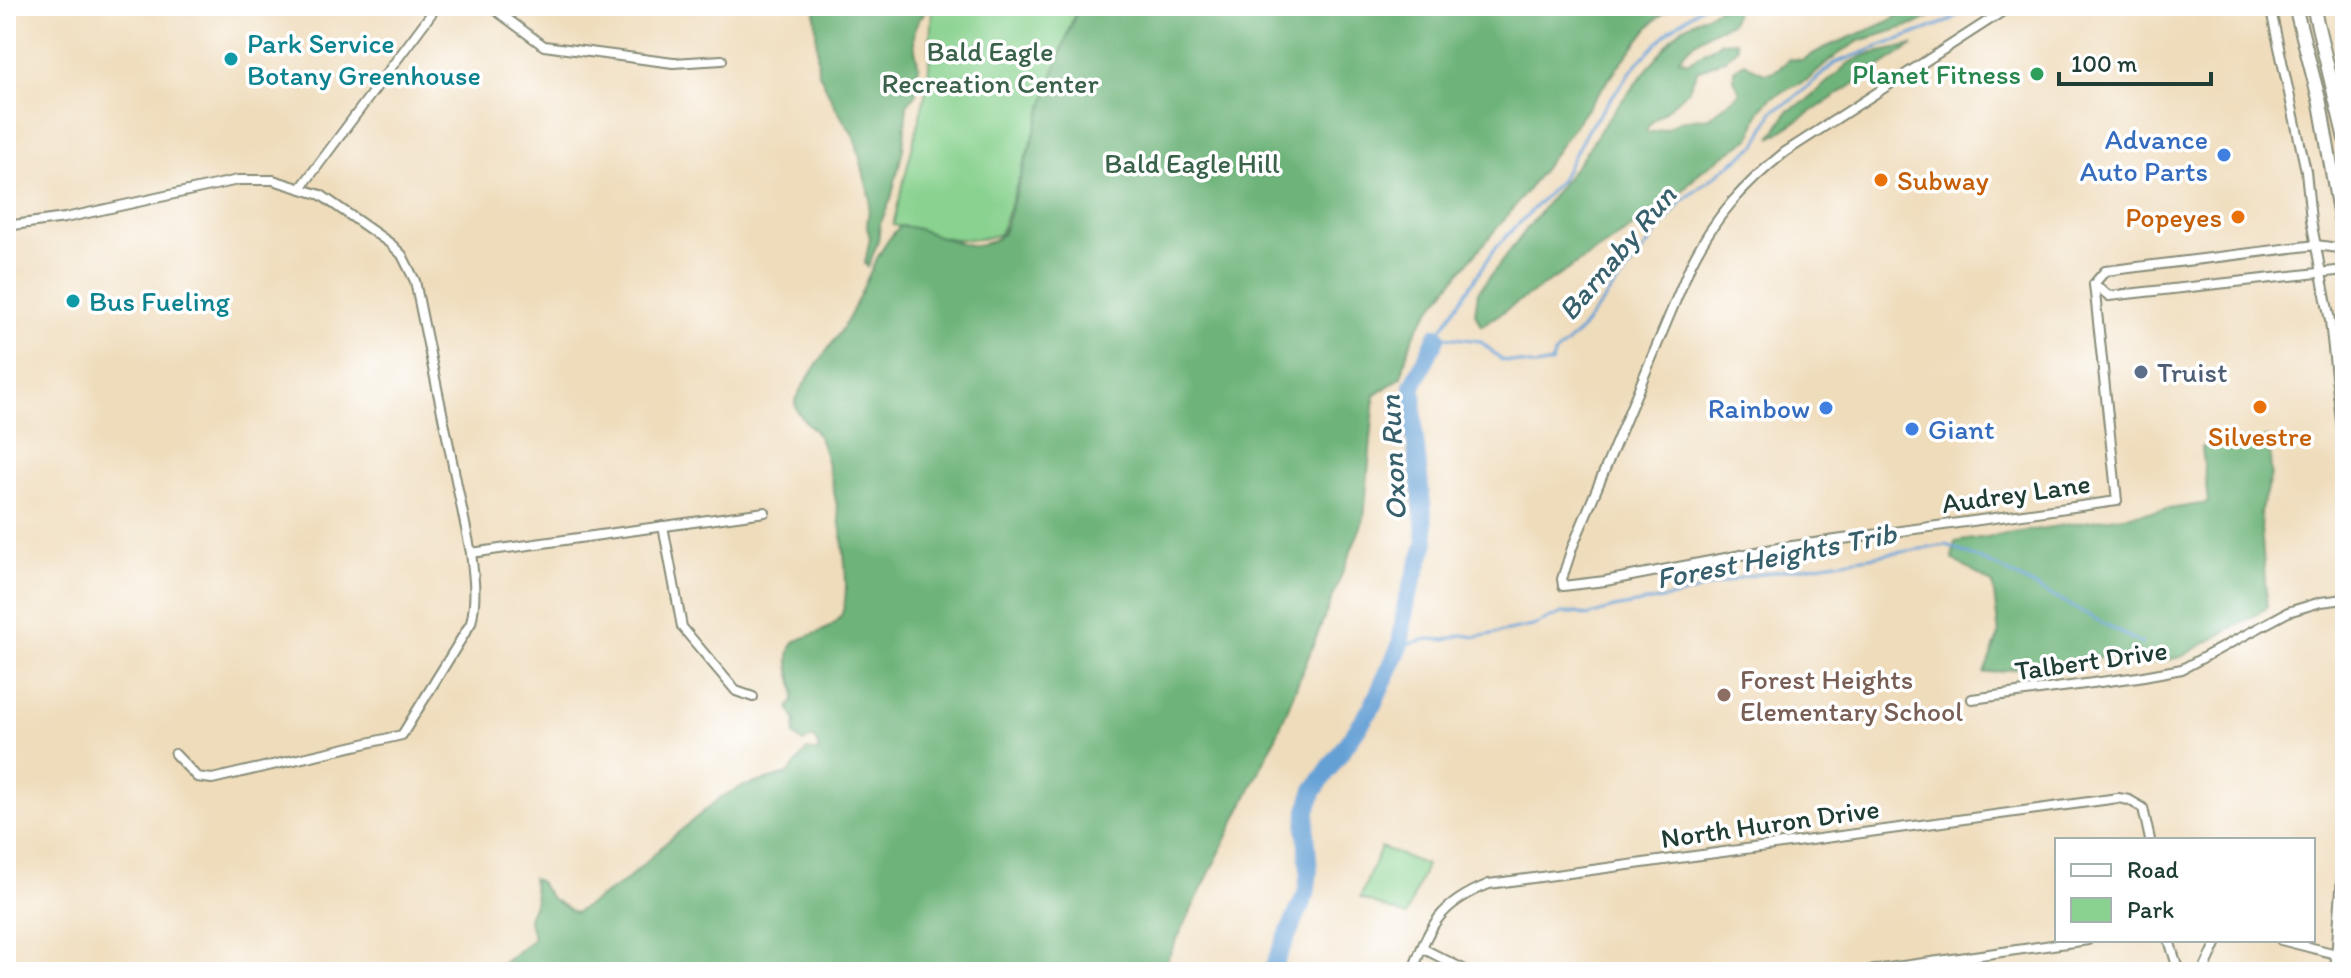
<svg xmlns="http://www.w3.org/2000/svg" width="2351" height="978" font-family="Itim,sans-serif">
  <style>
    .green { fill: #89d28f; stroke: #548862; stroke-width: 2 }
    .forest { fill: #6eb47a; stroke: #467857; stroke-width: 2 }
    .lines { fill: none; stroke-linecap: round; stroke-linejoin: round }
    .stream { stroke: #65a0d5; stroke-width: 3 }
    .river { stroke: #65a0d5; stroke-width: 18 }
    .minor-casing { stroke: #878c78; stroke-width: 12 }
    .primary-casing { stroke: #878c78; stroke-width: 16 }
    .minor { stroke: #fff; stroke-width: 8 }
    .primary { stroke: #fff; stroke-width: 12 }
    .culture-dot { fill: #0f9aa8; stroke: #fff; stroke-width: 3 }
    .leisure-dot { fill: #2e9e5b; stroke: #fff; stroke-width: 3 }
    .shop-dot { fill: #3f7fe0; stroke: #fff; stroke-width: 3 }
    .food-dot { fill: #e8710a; stroke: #fff; stroke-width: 3 }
    .service-dot { fill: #5c6f8a; stroke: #fff; stroke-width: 3 }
    .education-dot { fill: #8d6e63; stroke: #fff; stroke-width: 3 }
    .labels { text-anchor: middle; stroke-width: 7; stroke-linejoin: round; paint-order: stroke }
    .culture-label { font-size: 28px; fill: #0d838f; stroke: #fff; text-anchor: start }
    .park-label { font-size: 28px; fill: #3a624b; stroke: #fff }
    .leisure-label { font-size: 28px; fill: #27864d; stroke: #fff; text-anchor: end }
    .shop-label { font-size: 28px; fill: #366cbe; stroke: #fff; text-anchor: end }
    .food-label { font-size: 28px; fill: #c56008; stroke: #fff; text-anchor: start }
    .service-label { font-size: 28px; fill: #4e5e75; stroke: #fff; text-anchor: start }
    .street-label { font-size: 28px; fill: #1f3d34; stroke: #fff }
    .education-label { font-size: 28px; fill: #785e54; stroke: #fff; text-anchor: start }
    .water-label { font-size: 30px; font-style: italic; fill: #38606c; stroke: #fff }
  </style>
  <rect width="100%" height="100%" fill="#fff"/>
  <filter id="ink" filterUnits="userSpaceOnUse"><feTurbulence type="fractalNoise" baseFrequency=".0125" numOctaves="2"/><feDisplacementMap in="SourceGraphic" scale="16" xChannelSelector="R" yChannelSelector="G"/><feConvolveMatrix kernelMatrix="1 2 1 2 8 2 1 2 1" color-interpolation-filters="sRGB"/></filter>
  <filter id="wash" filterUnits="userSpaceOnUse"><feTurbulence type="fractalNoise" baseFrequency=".006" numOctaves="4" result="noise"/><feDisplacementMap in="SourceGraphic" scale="32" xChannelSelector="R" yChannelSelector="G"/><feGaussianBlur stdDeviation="1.8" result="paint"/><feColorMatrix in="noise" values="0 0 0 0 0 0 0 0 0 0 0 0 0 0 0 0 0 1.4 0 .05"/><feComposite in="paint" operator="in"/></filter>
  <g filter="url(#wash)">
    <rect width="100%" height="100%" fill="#efdcbb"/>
    <g class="green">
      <path d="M932,6H1077L1000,234C963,247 930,234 893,225L928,83Z"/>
      <polygon points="1381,847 1426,865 1406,916 1360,898"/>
    </g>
    <g class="forest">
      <path d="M815,6H930C927,14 921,14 918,21C910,37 916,53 919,68L913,81L916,93L907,105L903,149L891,199L880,224L878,241L868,267L865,264L870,238L867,226L870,199L855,138L836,108L818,71Z"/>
      <path d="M1079,6H1674C1652,18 1640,39 1624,59C1588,105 1556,154 1519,201C1488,241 1452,278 1423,320C1412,336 1404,358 1402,377L1375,395L1364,519L1276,737L1161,972H492L534,939L528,918L536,899L532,878L539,882L551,898L575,913L627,880L668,841L721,797L741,787L788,774L807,750L819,752L817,741L813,737L803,743L794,735L796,721L789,708C806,690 778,668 794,642C808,635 827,632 838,620C859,597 832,469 820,440C814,424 795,419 795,400C809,372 830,349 846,323C864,291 874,253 900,226C933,226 972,264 1003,233L1057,62Z"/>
      <path d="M1723,6H1743L1737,9L1731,23C1711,31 1691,41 1679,59L1688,62L1721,42L1736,41L1737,48L1726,59L1697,71L1688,91L1650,124L1646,130L1648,133L1666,129L1679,121L1710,117L1740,93L1734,78V70L1745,62C1763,76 1772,78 1789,59L1802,60L1824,48L1883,24L1916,6H1951L1916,24L1859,41L1837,55L1809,79L1772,97L1760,110L1750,138L1700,172L1673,201L1481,326L1475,313L1478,292L1584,155L1608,118L1673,37L1682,28Z"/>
      <polygon points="1914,45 1771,138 1788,111 1806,101 1849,63 1866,55"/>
      <polygon points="2269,438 2271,475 2260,513 2267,608 2181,657 2145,664 2130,659 2101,657 1984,673 1999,635 1993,584 1952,559 1955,542 2208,503 2202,447"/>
    </g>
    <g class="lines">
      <g class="stream">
        <polyline points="1702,6 1670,30 1635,66 1588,129 1560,181 1496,247 1437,336 1480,341 1502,360 1536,366 1551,363 1555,354 1579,332 1682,201 1756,145 1773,111 1791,101 1835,63 1949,21 1972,6"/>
        <polyline points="1400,646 1428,639 1446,640 1462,635 1477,637 1533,626 1562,613 1577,613 1587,616 1614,608 1678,596 1747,576 1947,545 2002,569 2142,644"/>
      </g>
      <polyline class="river" points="1271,972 1306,894 1309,872 1306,833 1307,810 1314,790 1371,709 1400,646 1406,603 1426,542 1414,430 1413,386 1437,336"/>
    </g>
  </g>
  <g filter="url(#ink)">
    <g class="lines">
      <defs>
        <g id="minor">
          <polyline points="490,6 544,46 673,63 722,60"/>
          <path d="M2011,6L1785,152C1745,184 1714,217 1691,264L1572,548L1562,579L1563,586L1605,581L1778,548L2117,501L2094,284L2105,271L2316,245L2345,249"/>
          <polyline points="2270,6 2306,171 2311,220 2330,321 2345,458"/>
          <polyline points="2341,6 2345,22"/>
          <polyline points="6,17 12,6"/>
          <polyline points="301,188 437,6"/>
          <path d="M6,226L65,218L238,180H273L321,195L391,244L402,255L415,281L471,553C474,578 477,598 471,623L402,735L212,779L197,777L175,754"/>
          <polyline points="2094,284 2109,296 2345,270"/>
          <polyline points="663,526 682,627 736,691 753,697"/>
          <polyline points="471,553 765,512"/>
          <polyline points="1972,699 2138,677 2182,669 2288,612 2321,602 2345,599"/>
          <polyline points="2169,940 2179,972"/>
          <polyline points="2281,940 2336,954"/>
          <polyline points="1422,948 1469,972"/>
          <path d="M1412,972C1431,924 1439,904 1489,884L2118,798L2129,800L2143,808L2150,840"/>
          <polyline points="1860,972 2088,940"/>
          <polyline points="2203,972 2218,940"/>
          <polyline points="2335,972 2345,834"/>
        </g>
        <g id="primary">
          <polyline points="2295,6 2320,103 2345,246"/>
          <polyline points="2313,6 2345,139"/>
          <polyline points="2336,954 2345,966"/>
        </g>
      </defs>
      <use href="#minor" class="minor-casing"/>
      <use href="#primary" class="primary-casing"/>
      <use href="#minor" class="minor"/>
      <use href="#primary" class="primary"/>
    </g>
  </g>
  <g class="culture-dot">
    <circle cx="231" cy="59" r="8"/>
    <circle cx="73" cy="301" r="8"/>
  </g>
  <circle class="leisure-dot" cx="2037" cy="74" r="8"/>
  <g class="shop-dot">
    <circle cx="2224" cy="155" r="8"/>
    <circle cx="1826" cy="408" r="8"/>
    <circle cx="1912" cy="429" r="8"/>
  </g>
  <g class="food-dot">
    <circle cx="1881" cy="180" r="8"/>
    <circle cx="2238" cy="217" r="8"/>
    <circle cx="2260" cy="407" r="8"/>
  </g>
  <circle class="service-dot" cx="2141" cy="372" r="8"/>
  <circle class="education-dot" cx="1724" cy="695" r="8"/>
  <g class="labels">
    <g class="culture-label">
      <text x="247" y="53">Park Service<tspan x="247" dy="32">Botany Greenhouse</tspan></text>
      <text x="89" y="311">Bus Fueling</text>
    </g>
    <g class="park-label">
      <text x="990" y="61">Bald Eagle<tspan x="990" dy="32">Recreation Center</tspan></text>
      <text x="1192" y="173">Bald Eagle Hill</text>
    </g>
    <g class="leisure-label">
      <text x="2021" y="84">Planet Fitness</text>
    </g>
    <g class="shop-label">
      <text x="2208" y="149">Advance<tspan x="2208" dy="32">Auto Parts</tspan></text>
      <text x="1810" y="418">Rainbow</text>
      <text x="1928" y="439" text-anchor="start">Giant</text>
    </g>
    <g class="food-label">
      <text x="1897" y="190">Subway</text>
      <text x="2222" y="227" text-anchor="end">Popeyes</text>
      <text x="2260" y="446" text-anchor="middle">Silvestre</text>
    </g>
    <g class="service-label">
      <text x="2157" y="382">Truist</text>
    </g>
    <g class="street-label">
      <text transform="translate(2016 493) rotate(-8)" y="10">Audrey Lane</text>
      <text transform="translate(2091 660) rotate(-8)" y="10">Talbert Drive</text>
      <text transform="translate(1770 823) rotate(-8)" y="10">North Huron Drive</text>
    </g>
    <g class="education-label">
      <text x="1740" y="689">Forest Heights<tspan x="1740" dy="32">Elementary School</tspan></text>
    </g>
    <g class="water-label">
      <text transform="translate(1617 253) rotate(-50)" y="10">Barnaby Run</text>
      <text transform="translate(1393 458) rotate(-93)" y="10">Oxon Run</text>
      <text transform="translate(1776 556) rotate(-11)" y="10">Forest Heights Trib</text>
    </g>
  </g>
  <rect width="2351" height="978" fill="none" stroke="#fff" stroke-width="32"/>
  <rect x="2055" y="838" width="260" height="104" fill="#ffffff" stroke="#a5b1ae" stroke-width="2"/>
  <rect x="2071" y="864" width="40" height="12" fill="#ffffff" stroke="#a5b1ae" stroke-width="2"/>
  <text x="2127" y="878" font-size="24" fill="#1f3d34">Road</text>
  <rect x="2071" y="898" width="40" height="24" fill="#89d28f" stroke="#a5b1ae" stroke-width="2"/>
  <text x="2127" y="918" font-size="24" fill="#1f3d34">Park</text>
  <path d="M2059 72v12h152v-12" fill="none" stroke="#1f3d34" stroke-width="4"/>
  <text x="2071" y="72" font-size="24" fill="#1f3d34" stroke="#ffffff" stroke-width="6" paint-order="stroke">100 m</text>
</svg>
